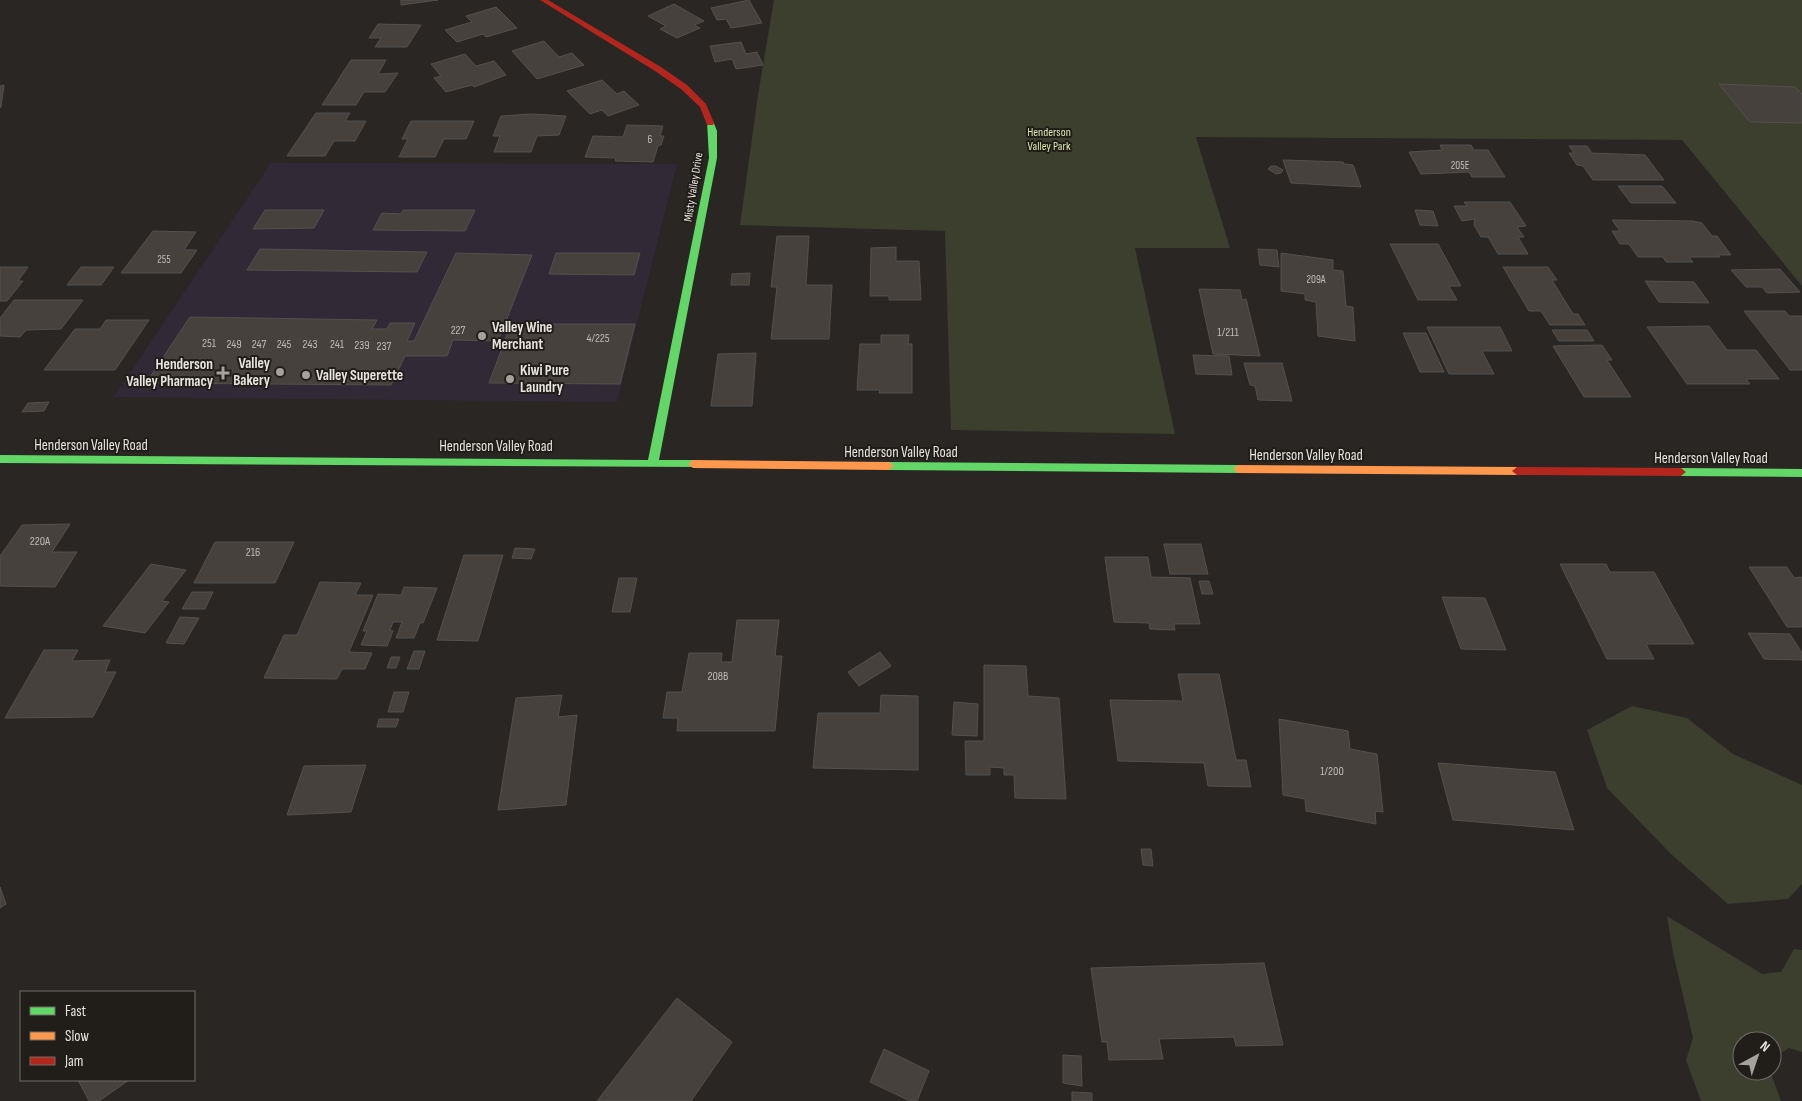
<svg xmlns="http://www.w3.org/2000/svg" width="1802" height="1101" font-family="'Sofia Sans Condensed',sans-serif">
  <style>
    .commercial { fill: #322937 }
    .green { fill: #3c3f2e }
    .building { fill: #47413d; stroke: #53504e }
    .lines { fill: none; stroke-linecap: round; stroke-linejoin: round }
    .fast { fill: #63d668; fill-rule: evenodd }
    .slow { fill: #ff974d; fill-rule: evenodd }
    .jam { fill: #b3261e; fill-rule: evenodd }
    .poi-dot { fill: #a4a19e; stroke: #211d19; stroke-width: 2 }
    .labels { text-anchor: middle; stroke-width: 4; stroke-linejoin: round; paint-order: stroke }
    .far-number-label { font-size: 11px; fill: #bebab7 }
    .far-park-label { font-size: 12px; fill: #d9e7af; stroke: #211d19 }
    .far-street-label { font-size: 12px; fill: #e6e3e0; stroke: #211d19 }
    .number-label { font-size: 12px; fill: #bebab7 }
    .poi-label { font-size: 15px; font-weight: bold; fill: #e6e3e0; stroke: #211d19; text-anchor: start }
    .street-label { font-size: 15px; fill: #e6e3e0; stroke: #211d19 }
  </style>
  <rect width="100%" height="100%" fill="#292624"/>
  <polygon class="commercial" points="271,163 677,164 617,402 114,397"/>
  <g class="green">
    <polygon points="774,0 1802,0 1802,286 1682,140 1196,137 1230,248 1135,248 1175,434 951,430 945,231 740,225 758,95"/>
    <polygon points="1632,706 1687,718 1733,754 1802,785 1802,884 1788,899 1728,904 1671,854 1607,788 1587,730"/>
    <polygon points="1667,916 1762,974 1781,972 1794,949 1802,950 1802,1052 1789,1048 1772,1059 1772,1041 1742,1041 1742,1071 1770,1071 1781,1101 1701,1101 1686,1060 1693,1038 1673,953"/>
  </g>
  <g class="building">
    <polygon points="401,0 438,0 401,5"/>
    <polygon points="749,0 762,23 731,28 726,19 717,20 711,8"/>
    <polygon points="674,4 704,21 694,25 700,28 677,38 660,29 666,26 648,16"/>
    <polygon points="496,7 517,28 486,37 483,34 457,42 445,30 472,22 466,16"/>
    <polygon points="378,24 421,25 407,47 375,47 381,38 369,38"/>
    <polygon points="544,41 559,57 572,53 584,65 537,79 512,51"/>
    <polygon points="741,42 746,54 757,52 763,65 736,69 732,59 715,62 710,46"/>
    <polygon points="465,54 476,66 494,61 506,75 474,87 472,85 446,92 434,78 441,76 431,64"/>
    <polygon points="351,60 386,60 378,74 398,73 385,92 364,92 356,105 322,105"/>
    <polygon points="602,80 617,94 624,91 639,105 608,116 602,110 590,114 567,91"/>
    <polygon points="1719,84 1795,87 1802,94 1802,123 1750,122"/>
    <polygon points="4,85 1,107 0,108 0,86"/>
    <polygon points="316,113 350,113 345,121 366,121 355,141 334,141 325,156 287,156"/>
    <polygon points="531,114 566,116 559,135 537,136 531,152 494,152 500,136 493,136 501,116"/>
    <polygon points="411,121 474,121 466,139 444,139 435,157 399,157 408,139 402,139"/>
    <polygon points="627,125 663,126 660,136 664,136 661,145 658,146 653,162 615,161 616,158 585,157 593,136 623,137"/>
    <polygon points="1440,145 1471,145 1474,150 1488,150 1505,177 1472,177 1469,172 1421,174 1409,152 1442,150"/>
    <polygon points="1569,146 1587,146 1592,153 1645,155 1664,180 1593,180 1583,166 1577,165 1569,153 1574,153"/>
    <polygon points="1283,160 1343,162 1344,164 1353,165 1361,187 1291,183"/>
    <polygon points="1271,166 1276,166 1283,170 1281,173 1276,174 1268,169"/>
    <polygon points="1618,186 1662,186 1676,203 1631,203"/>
    <polygon points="1464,202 1510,202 1526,226 1517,227 1524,237 1518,237 1528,254 1498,254 1488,237 1481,237 1474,225 1475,219 1462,221 1454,206 1467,206"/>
    <polygon points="265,210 324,210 314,228 253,229"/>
    <polygon points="403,210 475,210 465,231 373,230 382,213 401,214"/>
    <polygon points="1415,210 1433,211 1438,226 1420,225"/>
    <polygon points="1612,220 1693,221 1702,223 1712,236 1717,236 1731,255 1718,255 1720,257 1689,257 1693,262 1666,262 1663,257 1638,257 1629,244 1620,244 1612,231 1620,231"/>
    <polygon points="153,231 196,232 184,250 197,250 181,273 121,273"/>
    <polygon points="777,236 809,236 806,285 832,285 829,339 771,339 777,287 771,287"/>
    <polygon points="1390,244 1438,244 1461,286 1449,286 1457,300 1418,300"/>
    <polygon points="896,247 896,261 919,261 921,300 889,300 889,296 870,296 871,248"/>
    <polygon points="260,249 427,252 417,272 247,270"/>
    <polygon points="1258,249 1277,250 1279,267 1260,265"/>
    <polygon points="456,253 532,255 498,341 453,340 447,356 405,356 391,385 146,383 190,317 377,320 372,329 387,329 390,323 415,323 407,341 414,341"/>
    <polygon points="556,253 640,253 634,275 549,274"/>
    <polygon points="1281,253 1333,260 1333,270 1343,271 1346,306 1353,307 1355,341 1318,336 1316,302 1305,300 1305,294 1281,291"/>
    <polygon points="0,267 28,267 18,281 23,281 7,301 0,301"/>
    <polygon points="81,267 114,267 101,285 67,285"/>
    <polygon points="1503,267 1548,267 1557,280 1552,280 1573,314 1578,314 1585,325 1550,325 1541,311 1529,311"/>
    <polygon points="1780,269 1800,292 1767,293 1762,287 1746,287 1731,270"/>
    <polygon points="750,273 749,285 731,285 732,274"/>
    <polygon points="1645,281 1694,282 1709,303 1659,302"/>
    <polygon points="1199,289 1240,290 1242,300 1246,299 1260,356 1213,354"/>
    <polygon points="14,300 83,300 61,329 26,330 20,337 0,336 0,318"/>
    <polygon points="1744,311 1785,311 1789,316 1802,316 1802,370 1790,370"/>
    <polygon points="106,320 149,320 115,370 44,370 75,329 100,329"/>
    <polygon points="511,324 635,324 620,384 489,383"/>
    <polygon points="1709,326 1727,350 1756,350 1779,379 1746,379 1750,384 1687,384 1647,327"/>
    <polygon points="1427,327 1500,327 1512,351 1482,351 1494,374 1449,374"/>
    <polygon points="1552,330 1587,330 1594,341 1559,341"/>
    <polygon points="1403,333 1426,333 1444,372 1420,372"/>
    <polygon points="881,335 909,335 908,344 912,344 912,393 879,393 880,390 857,390 860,344 881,344"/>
    <polygon points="1602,345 1612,360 1607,360 1631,397 1584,397 1553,346"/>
    <polygon points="756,353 752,406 711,406 718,354"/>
    <polygon points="1193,355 1229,356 1232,375 1196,374"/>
    <polygon points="1244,363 1282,363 1292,401 1258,400 1255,386 1250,385"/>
    <polygon points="49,402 44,411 22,412 28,403"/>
    <polygon points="70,524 52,552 77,552 55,587 0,586 0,556 22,525"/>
    <polygon points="215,542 294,542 275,583 194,583"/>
    <polygon points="1164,544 1201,544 1208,574 1170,574"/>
    <polygon points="515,548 535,549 531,559 512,558"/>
    <polygon points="464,555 503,555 478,641 437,640"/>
    <polygon points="1105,557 1148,557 1151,577 1190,578 1200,624 1174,624 1175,630 1150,629 1149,623 1114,622"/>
    <polygon points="151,564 186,570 162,601 169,602 145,633 103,626"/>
    <polygon points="1560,564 1606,564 1610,572 1654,572 1694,644 1646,644 1654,659 1607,659"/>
    <polygon points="1749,567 1787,567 1794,578 1802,577 1802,627 1787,627"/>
    <polygon points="619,578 637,578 630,612 612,612"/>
    <polygon points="1199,581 1209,581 1213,594 1202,594"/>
    <polygon points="320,582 361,583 355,595 373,595 349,652 372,653 365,669 342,669 337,679 264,678 284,635 297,635"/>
    <polygon points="404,587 437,588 423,623 420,623 414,638 396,638 402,622 393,622 390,630 393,631 387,646 361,645 367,631 363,631 378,594 401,595"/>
    <polygon points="192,592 213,592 205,609 182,609"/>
    <polygon points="1442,597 1485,598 1506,650 1461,649"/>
    <polygon points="180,617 199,618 184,644 166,643"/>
    <polygon points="737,620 779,620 775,656 782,656 775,731 677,731 678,718 663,718 667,692 682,692 689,653 722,653 721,662 732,662"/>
    <polygon points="1748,633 1790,634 1802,653 1802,660 1764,659"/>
    <polygon points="44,650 78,650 72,661 110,660 105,672 116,672 93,717 5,718"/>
    <polygon points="414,651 425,651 419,669 407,669"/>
    <polygon points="880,652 891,666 859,686 848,672"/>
    <polygon points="391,657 400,657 396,668 387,668"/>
    <polygon points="984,665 1026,666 1028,696 1059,698 1066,799 1015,798 1014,775 1004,775 1004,768 990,767 990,775 966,775 965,741 984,741"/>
    <polygon points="1178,674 1219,674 1236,760 1246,760 1251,787 1208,786 1204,763 1118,761 1110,700 1183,701"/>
    <polygon points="394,692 409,692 403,712 388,712"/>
    <polygon points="562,695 558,717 577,715 566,805 498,810 516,698"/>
    <polygon points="881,695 918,696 918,770 813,768 818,713 880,713"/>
    <polygon points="954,702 978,704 977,736 952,735"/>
    <polygon points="379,719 399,719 396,727 377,727"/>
    <polygon points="1279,719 1348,731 1350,749 1377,754 1383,812 1375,811 1376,824 1306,811 1305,799 1283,795"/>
    <polygon points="1438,763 1555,772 1574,830 1453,820"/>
    <polygon points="366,765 351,812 287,815 304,766"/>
    <polygon points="1141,849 1151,849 1153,866 1143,865"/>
    <polygon points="0,887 6,904 0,908"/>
    <polygon points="1264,963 1283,1045 1236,1046 1234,1037 1159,1039 1163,1059 1109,1060 1107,1042 1102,1042 1091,968"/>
    <polygon points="677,998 732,1042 691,1101 597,1101"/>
    <polygon points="884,1049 929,1071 917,1101 910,1101 870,1082"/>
    <polygon points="1063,1055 1081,1056 1082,1086 1063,1083"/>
    <polygon points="78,1080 129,1080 99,1101 89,1101"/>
    <polygon points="1072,1092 1092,1093 1092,1101 1072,1101"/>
  </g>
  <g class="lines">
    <g class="fast">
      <polygon points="707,121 713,121 717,131 717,158 659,460 693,460 698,464 697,467 0,463 0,455 648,460 709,158"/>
      <polygon points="889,462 1238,465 1243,469 1238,473 889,470 884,466"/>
      <polygon points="1681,468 1802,469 1802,477 1681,476 1676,472"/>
    </g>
    <g class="slow">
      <polygon points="693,460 889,462 894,466 889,470 693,468 688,464"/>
      <polygon points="1238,465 1517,467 1522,471 1517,475 1238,473 1233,469"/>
    </g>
    <g class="jam">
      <polygon points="540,0 548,0 661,67 687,85 706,104 714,123 713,125 707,125 700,107 681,89 655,71"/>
      <polygon points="1517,467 1681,468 1686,472 1681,476 1517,475 1512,471"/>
    </g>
  </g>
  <g class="poi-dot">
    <circle cx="482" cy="336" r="5"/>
    <circle cx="280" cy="372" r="5"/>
    <path d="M220.5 365.5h5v5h5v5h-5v5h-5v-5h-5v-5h5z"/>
    <circle cx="306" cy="375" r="5"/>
    <circle cx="510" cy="379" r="5"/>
  </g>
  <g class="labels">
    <g class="far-number-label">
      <text x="650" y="143">6</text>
      <text x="1460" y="169">205E</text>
      <text x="164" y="263">255</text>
      <text x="1316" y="283">209A</text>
    </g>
    <g class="far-park-label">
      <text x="1049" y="136">Henderson<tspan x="1049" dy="14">Valley Park</tspan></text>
    </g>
    <g class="far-street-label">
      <text transform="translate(693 187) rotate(-81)" y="4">Misty Valley Drive</text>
    </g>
    <g class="number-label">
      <text x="458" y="334">227</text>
      <text x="1228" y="336">1/211</text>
      <text x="598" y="342">4/225</text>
      <text x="209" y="347">251</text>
      <text x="234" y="348">249</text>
      <text x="259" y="348">247</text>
      <text x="284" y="348">245</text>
      <text x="310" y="348">243</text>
      <text x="337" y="348">241</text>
      <text x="362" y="349">239</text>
      <text x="384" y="350">237</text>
      <text x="40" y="545">220A</text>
      <text x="253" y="556">216</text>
      <text x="718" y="680">208B</text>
      <text x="1332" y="775">1/200</text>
    </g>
    <g class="poi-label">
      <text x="492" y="332">Valley Wine<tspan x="492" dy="17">Merchant</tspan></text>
      <text x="270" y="368" text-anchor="end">Valley<tspan x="270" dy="17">Bakery</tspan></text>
      <text x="213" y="369" text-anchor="end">Henderson<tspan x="213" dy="17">Valley Pharmacy</tspan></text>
      <text x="520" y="375">Kiwi Pure<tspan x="520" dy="17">Laundry</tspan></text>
      <text x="316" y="380">Valley Superette</text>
    </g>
    <g class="street-label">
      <text x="91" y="450">Henderson Valley Road</text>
      <text x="496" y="451">Henderson Valley Road</text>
      <text x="901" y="457">Henderson Valley Road</text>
      <text x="1306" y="460">Henderson Valley Road</text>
      <text x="1711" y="463">Henderson Valley Road</text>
    </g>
  </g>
  <rect x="20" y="991" width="175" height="90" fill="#211d19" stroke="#706c69"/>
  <rect x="30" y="1007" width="25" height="8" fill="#63d668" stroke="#706c69"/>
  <text x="65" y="1016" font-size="15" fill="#e6e3e0">Fast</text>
  <rect x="30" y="1032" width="25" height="8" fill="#ff974d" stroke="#706c69"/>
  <text x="65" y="1041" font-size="15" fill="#e6e3e0">Slow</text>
  <rect x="30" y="1057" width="25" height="8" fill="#b3261e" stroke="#706c69"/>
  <text x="65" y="1066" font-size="15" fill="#e6e3e0">Jam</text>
  <g transform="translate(1757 1056) rotate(40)"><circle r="24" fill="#211d19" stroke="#706c69"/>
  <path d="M0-4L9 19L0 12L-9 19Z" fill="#a4a19e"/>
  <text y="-8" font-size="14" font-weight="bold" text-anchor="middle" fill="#e6e3e0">N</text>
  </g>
</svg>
